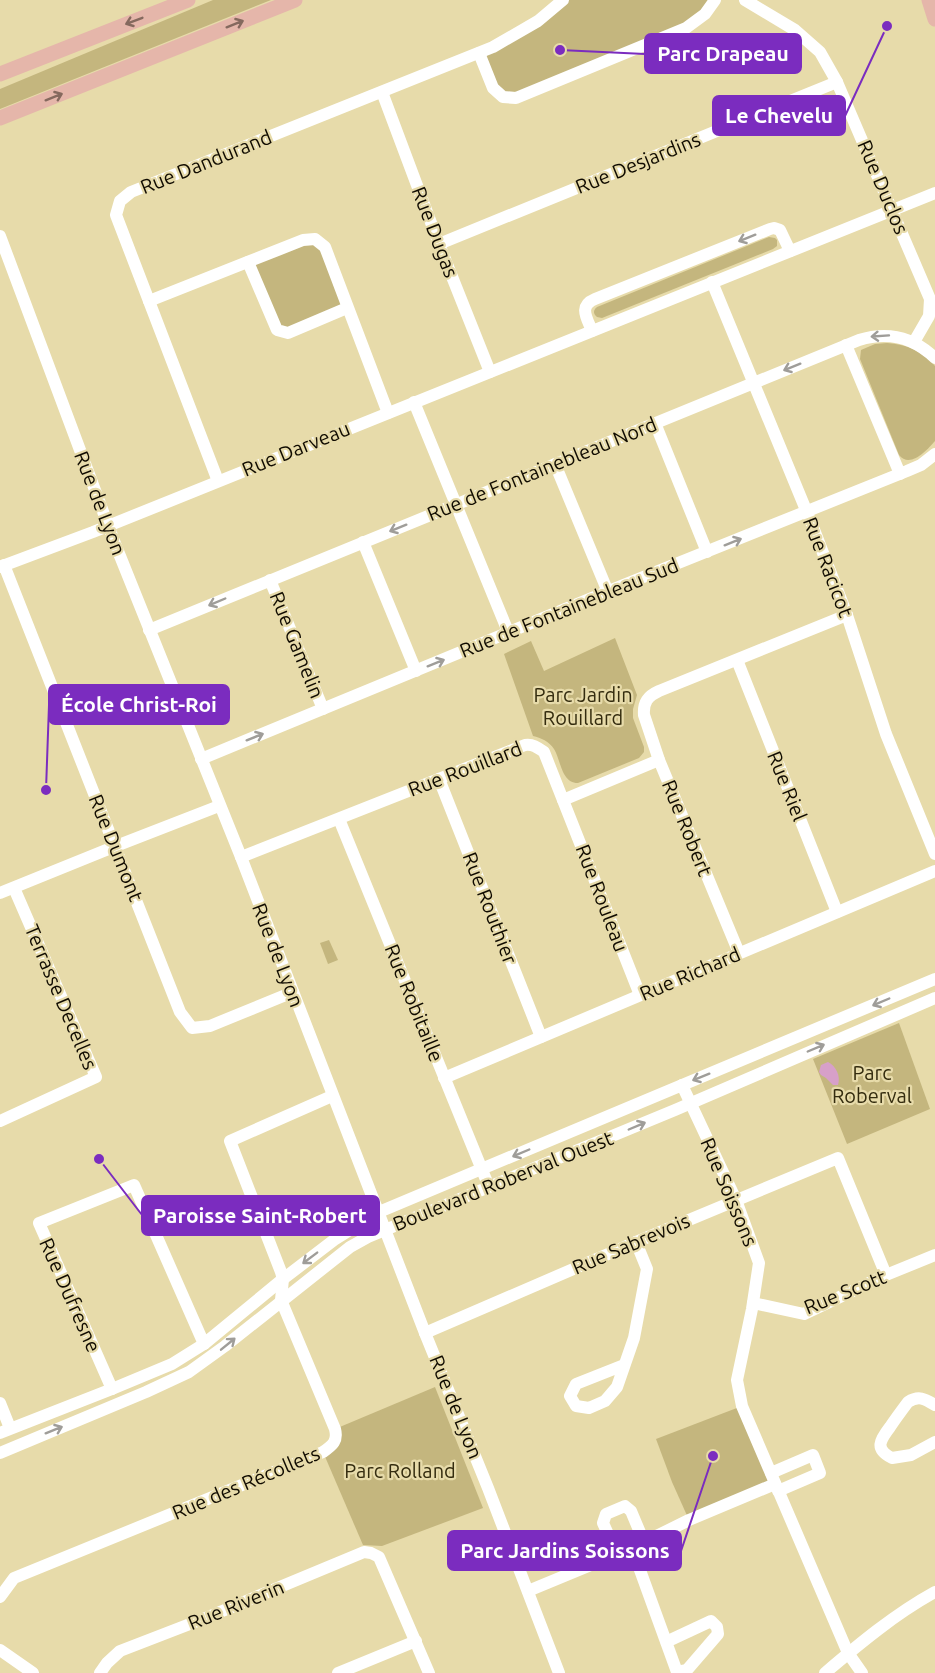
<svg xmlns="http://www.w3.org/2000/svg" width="935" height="1673" font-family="Ubuntu,sans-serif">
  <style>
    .green { fill: #c4b67e }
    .water { fill: #d7a0c9 }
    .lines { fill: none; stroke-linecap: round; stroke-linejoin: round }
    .minor { stroke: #fff; stroke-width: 12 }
    .major { stroke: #e5b6aa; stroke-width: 15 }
    .oneway { stroke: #85695e }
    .oneway2 { stroke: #9f9d99 }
    .labels { text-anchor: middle; stroke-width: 4.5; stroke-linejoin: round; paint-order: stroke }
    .street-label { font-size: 20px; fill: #100b00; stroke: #e7dbaa }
    .park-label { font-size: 20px; fill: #342c0f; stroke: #e7dbaa }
    .leader { fill: none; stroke: #7b2cbf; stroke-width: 2 }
    .callout-dot { fill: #7b2cbf; stroke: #e7dbaa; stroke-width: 2 }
    .callout { fill: #7b2cbf; stroke: #7b2cbf; stroke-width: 2 }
    .callout-label { font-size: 21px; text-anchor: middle; font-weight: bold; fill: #fff }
  </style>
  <rect width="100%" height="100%" fill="#e7dbaa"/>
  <g class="green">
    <polygon points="213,0 271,0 0,109 0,89"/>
    <polygon points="563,0 715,0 705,14 516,98 503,97 479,53"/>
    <path d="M769,237L775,238L777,240V246L773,249L602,318L597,317C593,314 593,310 597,307Z"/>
    <polygon points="315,239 347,308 288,333 277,330 248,262"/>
    <path d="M887,343C906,344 923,351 935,366V441C927,450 910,469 899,455L860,359L861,350L875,344Z"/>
    <path d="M615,638L637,695L633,709V718L644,747V752L639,758L578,783C561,783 561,760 554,749C549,741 541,738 533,736L504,654L531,641L544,671Z"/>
    <polygon points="329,940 338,960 328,964 320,943"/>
    <polygon points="899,1023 930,1109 847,1144 813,1059"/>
    <polygon points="435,1387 483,1508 382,1546 363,1545 323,1452 335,1429"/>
    <polygon points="742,1406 775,1484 689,1520 672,1482 656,1439"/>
  </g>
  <path class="water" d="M828,1062C836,1066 841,1076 838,1085H833L826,1078L821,1075L819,1072L821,1065Z"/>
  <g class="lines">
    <g class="minor">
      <polyline points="745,0 795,30 820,52 837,82 930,299 929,316 914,342"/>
      <polyline points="479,53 493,88 503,97 516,98 686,28 705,14 715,0"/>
      <polyline points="382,92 439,244 490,372"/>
      <polyline points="0,236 114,541 241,857 425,1333 488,1488 559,1673"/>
      <polyline points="439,244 837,82"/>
      <polyline points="248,262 277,330 288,333 347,308"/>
      <polyline points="712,282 813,527 847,615 886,734 935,854"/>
      <polyline points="149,301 303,240 315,239 325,247 388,413"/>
      <path d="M592,331C587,318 578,306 595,299L770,229L774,228L780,230L790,251"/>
      <polyline points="846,345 900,474"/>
      <polyline points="414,402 509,634"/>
      <polyline points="655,423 707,552"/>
      <polyline points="555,464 608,592"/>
      <polyline points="218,481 116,215 120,201 131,192 493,47 538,21 563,0"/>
      <polyline points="363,542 416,671"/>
      <polyline points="4,565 180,1012 192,1028 210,1026 293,992"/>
      <polyline points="0,567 93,532 935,193"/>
      <polyline points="270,580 323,709"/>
      <path d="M149,630L859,340C888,331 913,337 935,358"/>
      <polyline points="737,660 837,912"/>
      <polyline points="201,759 621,586 907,471 921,465 935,454"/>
      <polyline points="439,779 541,1037"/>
      <polyline points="563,800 659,760"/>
      <polyline points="339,819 489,1187"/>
      <path d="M241,857L525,745C533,744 537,747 544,752L640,995"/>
      <polyline points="0,893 116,846 219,806"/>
      <path d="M739,953L659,760L644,715C643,702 648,696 659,691L847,615"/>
      <polyline points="444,1078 935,871"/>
      <polyline points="682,1085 736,1200 759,1263 752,1309 737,1380 742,1406 848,1653 862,1673"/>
      <polyline points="0,1121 96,1077 14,888"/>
      <polyline points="753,1303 804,1314 886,1275 935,1255"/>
      <polyline points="425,1333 636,1242 838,1158 886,1275"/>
      <polyline points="624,1365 576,1384 570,1396 576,1406 589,1408 605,1401 617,1387 634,1338 647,1269 636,1242"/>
      <polyline points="112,1389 39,1223 134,1185 204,1344"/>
      <polyline points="0,1403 10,1428"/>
      <path d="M935,1405C925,1399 919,1395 908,1402C902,1410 896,1418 890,1427C880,1440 874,1449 892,1458L911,1455L935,1442"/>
      <polyline points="0,1433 112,1389 172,1364 204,1344 283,1279 334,1240 379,1212 935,979"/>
      <polyline points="0,1453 146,1392 189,1372 225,1346 350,1247 368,1237 675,1110 935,998"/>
      <polyline points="771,1473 813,1455 820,1473 778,1491"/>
      <polyline points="632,1548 677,1672 687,1670 718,1634 717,1627 711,1621 666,1642"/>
      <polyline points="617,1554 603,1523 606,1514 625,1506 631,1511 644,1542"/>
      <polyline points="528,1591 632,1548 689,1520 775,1484"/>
      <path d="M0,1597L14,1578L323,1452C333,1445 338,1441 335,1429L281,1300L283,1279L281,1272L230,1141L332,1096"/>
      <polyline points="0,1650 33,1673"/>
      <polyline points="100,1673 107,1663 120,1651 208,1617 364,1552 371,1553 379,1557 429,1673"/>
      <polyline points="338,1673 416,1641"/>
      <path d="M825,1673C859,1644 895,1614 935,1592"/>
    </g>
    <g class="major">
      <polyline points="929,0 935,19"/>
      <polyline points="0,74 188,0"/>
      <polyline points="0,118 295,0"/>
    </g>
  </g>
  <defs><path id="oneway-shaft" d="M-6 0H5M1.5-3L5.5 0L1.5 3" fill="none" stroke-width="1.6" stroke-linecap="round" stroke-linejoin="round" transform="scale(1.5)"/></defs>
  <g class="oneway">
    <use href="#oneway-shaft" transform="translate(134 21) rotate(159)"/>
    <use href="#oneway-shaft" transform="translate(235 24) rotate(-22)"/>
    <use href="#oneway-shaft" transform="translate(54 97) rotate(-22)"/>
  </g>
  <g class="oneway2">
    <use href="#oneway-shaft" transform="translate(747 238) rotate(158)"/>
    <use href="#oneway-shaft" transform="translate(880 336) rotate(176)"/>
    <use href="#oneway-shaft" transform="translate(792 367) rotate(158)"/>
    <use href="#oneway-shaft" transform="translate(398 528) rotate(158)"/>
    <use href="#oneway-shaft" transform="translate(733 542) rotate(-22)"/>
    <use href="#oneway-shaft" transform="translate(217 602) rotate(157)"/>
    <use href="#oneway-shaft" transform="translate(436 663) rotate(-22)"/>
    <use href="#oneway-shaft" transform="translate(255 737) rotate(-22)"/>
    <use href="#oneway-shaft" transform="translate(881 1002) rotate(157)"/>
    <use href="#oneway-shaft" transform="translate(816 1048) rotate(-23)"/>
    <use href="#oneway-shaft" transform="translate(701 1077) rotate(158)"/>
    <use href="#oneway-shaft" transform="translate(637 1126) rotate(-23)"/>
    <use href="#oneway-shaft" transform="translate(521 1153) rotate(157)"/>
    <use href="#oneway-shaft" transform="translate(310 1258) rotate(143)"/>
    <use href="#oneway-shaft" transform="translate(228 1344) rotate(-39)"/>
    <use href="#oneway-shaft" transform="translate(54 1430) rotate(-22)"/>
  </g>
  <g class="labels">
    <g class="street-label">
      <text transform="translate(206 162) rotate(-22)" y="7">Rue Dandurand</text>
      <text transform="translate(638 163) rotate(-22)" y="7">Rue Desjardins</text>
      <text transform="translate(883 187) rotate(67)" y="7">Rue Duclos</text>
      <text transform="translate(435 232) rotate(69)" y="7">Rue Dugas</text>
      <text transform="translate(296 449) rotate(-22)" y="7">Rue Darveau</text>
      <text transform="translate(542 469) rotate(-22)" y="7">Rue de Fontainebleau Nord</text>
      <text transform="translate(100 503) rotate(69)" y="7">Rue de Lyon</text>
      <text transform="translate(828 567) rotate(69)" y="7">Rue Racicot</text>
      <text transform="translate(569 608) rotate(-22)" y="7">Rue de Fontainebleau Sud</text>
      <text transform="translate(297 645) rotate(68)" y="7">Rue Gamelin</text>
      <text transform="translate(465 769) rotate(-21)" y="7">Rue Rouillard</text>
      <text transform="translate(787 786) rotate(68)" y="7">Rue Riel</text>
      <text transform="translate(687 828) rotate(68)" y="7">Rue Robert</text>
      <text transform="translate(116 848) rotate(68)" y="7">Rue Dumont</text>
      <text transform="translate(602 898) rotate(69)" y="7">Rue Rouleau</text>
      <text transform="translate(490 908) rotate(69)" y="7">Rue Routhier</text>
      <text transform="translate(278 955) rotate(69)" y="7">Rue de Lyon</text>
      <text transform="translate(690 974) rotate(-23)" y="7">Rue Richard</text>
      <text transform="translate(61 997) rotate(67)" y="7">Terrasse Decelles</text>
      <text transform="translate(414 1003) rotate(68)" y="7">Rue Robitaille</text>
      <text transform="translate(503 1181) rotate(-22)" y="7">Boulevard Roberval Ouest</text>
      <text transform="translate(729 1192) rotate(67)" y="7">Rue Soissons</text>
      <text transform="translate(631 1244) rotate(-23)" y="7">Rue Sabrevois</text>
      <text transform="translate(845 1292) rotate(-22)" y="7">Rue Scott</text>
      <text transform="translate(70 1295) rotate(66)" y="7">Rue Dufresne</text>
      <text transform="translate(456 1407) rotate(68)" y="7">Rue de Lyon</text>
      <text transform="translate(246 1483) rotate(-23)" y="7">Rue des Récollets</text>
      <text transform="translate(236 1605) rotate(-22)" y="7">Rue Riverin</text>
    </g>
    <g class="park-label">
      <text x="583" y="702">Parc Jardin<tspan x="583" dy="23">Rouillard</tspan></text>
      <text x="872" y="1080">Parc<tspan x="872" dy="23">Roberval</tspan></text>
      <text x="400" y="1478">Parc Rolland</text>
    </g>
  </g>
  <path class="leader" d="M560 50L645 54M887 26L845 116M46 790L49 705M99 1159L142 1215M713 1456L681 1551"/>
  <g class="callout-dot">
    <circle cx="560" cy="50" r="6"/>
    <circle cx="887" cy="26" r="6"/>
    <circle cx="46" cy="790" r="6"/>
    <circle cx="99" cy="1159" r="6"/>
    <circle cx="713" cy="1456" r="6"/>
  </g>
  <g class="callout">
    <rect x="645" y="34" width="156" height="39" rx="6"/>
    <rect x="713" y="96" width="132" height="39" rx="6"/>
    <rect x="49" y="685" width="180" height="39" rx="6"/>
    <rect x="142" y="1196" width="237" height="39" rx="6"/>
    <rect x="448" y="1531" width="233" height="39" rx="6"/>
  </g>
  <g class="callout-label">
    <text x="723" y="61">Parc Drapeau</text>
    <text x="779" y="123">Le Chevelu</text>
    <text x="139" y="712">École Christ-Roi</text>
    <text x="260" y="1223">Paroisse Saint-Robert</text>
    <text x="565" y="1558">Parc Jardins Soissons</text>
  </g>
</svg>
